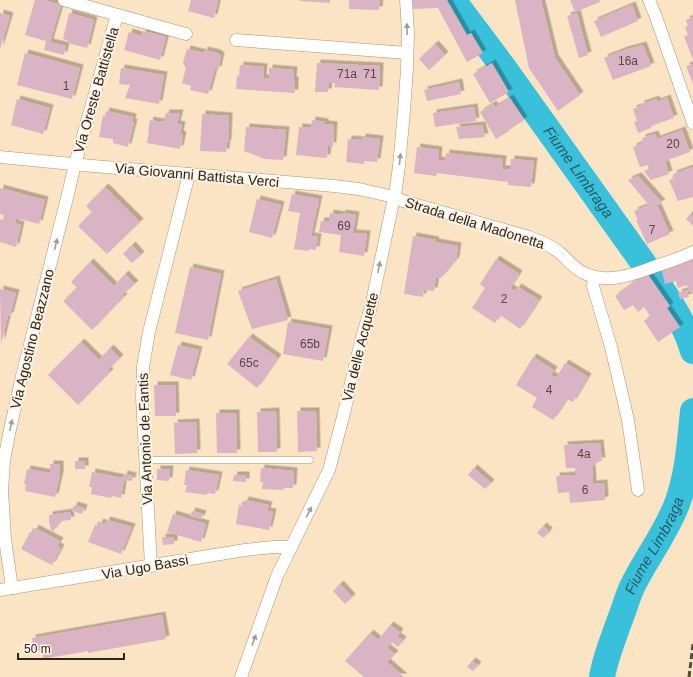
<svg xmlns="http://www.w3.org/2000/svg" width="693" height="677" font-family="Arial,sans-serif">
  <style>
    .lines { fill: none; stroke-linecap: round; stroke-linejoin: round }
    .river { stroke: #39c0da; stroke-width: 26 }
    .building { fill: #dab3c4; filter: url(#shadow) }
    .lane-casing { stroke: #aa9677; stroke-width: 7 }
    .street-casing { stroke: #aa9677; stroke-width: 13 }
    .lane { stroke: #fff; stroke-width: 6 }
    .street { stroke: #fff; stroke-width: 12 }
    .rail { stroke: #564b3b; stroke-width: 3; stroke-dasharray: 6 3; stroke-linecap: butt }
    .oneway { fill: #a09d98 }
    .labels { text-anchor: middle; stroke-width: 4; stroke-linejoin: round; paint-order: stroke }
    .number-label { font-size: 12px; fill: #584844 }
    .street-label { font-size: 14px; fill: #2d2519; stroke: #fcf3e6 }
    .water-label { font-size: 15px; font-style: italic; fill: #255a66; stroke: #fcf3e6 }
  </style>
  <defs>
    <filter id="shadow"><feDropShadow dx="3.5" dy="-3.5" stdDeviation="0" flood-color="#0004"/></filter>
  </defs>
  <rect width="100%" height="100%" fill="#fae4c3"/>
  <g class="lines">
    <g class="river">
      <path id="s1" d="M453,0L504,68L659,285C673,306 686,327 693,351"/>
      <path id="s2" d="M602,677C605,658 613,640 619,622C624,610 627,598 632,587C646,558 667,532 678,501C688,473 690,440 693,411"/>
    </g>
  </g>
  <g class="building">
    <polygon points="35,0 44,0 61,5 50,42 66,46 64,55 44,50 46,41 25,35"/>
    <polygon points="191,0 218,0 214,18 188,11"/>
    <polygon points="300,0 330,0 330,3 300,1"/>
    <polygon points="349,0 380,0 379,10 349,9"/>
    <polygon points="412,0 447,0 467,35 471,33 483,53 467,62 438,8 412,9"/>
    <polygon points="515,0 541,0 555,58 580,95 558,111 529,68"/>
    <polygon points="570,0 599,0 600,2 575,12"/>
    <polygon points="632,5 638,21 601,37 594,21"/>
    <polygon points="0,13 10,16 0,49"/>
    <polygon points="69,13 94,20 87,48 68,43 68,41 63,39"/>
    <polygon points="577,13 588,55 579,58 567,16"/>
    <polygon points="693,17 693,60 684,36 688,35 685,27 688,26 686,20"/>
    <polygon points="143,31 166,37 160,60 124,50 129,32 142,36"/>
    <polygon points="435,44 445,55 429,70 419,59"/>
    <polygon points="643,45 651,66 613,80 604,58 624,50"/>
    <polygon points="187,49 204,53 204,50 217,53 221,56 218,70 215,69 208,94 190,90 191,86 182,83 186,68 183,63"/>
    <polygon points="25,53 80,68 72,99 17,85"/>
    <polygon points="317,63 380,66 379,90 334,87 335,83 329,83 328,92 315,92"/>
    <polygon points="492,63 509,92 490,103 473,74"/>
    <polygon points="693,64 693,84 686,66"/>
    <polygon points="240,65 264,67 263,78 269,78 269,68 294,70 293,80 295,80 295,93 236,89 237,75 239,76"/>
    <polygon points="121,68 164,75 159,104 125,98 130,85 119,84"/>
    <polygon points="459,82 461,94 427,101 424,90"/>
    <polygon points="510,98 524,120 509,130 496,110 509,131 496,139 480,112 493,104 495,107"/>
    <polygon points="667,98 674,118 651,126 651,128 638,133 634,122 637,121 633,109 641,106 641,104 656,99 657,102"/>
    <polygon points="17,99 50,108 43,134 11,125"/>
    <polygon points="474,107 476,121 435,127 433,113"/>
    <polygon points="106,111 133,117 132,122 134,122 128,147 113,143 113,139 99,137 103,116 105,116"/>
    <polygon points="166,113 180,113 177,124 182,125 180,134 183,135 180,149 147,143 149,131 148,131 150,120 160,122 160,121 164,121"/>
    <polygon points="202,114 229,116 228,143 227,143 226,152 200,151"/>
    <polygon points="312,120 325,122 325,124 334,125 333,146 328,146 327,158 296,155 299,127 311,128"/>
    <polygon points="482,125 485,137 459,139 456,127"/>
    <polygon points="246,127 286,130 283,160 265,159 244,151"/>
    <polygon points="682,130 690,152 665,161 669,174 651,180 644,171 650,169 648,165 640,167 633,147 643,143 642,138 655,134 657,139"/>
    <polygon points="362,137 380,139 377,162 364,161 364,164 346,162 348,139 362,140"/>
    <polygon points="417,147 439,150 438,160 445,161 446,153 503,159 502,169 510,169 511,159 534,161 531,187 508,185 508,182 437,173 436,176 414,173"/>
    <polygon points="693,167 693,197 678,201 669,180 674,178 673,174"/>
    <polygon points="638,176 662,203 657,205 670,234 647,244 636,220 638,220 634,211 646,206 648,204 628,180"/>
    <polygon points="105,187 140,222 107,254 78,226 92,212 86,206"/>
    <polygon points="0,188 45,200 39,224 16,218 15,223 21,225 16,247 0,242 0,219 3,220 4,215 0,214"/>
    <polygon points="292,194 319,199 311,236 318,237 316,250 309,249 309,251 294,249 300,213 288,211"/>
    <polygon points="257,199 281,205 272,238 249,232"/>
    <polygon points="330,213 342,215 342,213 356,215 353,233 367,234 364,256 339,252 341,235 319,232 321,221 329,221"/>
    <polygon points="690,214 693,218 693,226 686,219"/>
    <polygon points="413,236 436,240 435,242 458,246 456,260 441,278 436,278 434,291 424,290 423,297 404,294"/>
    <polygon points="132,245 141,255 132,263 123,254"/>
    <polygon points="496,259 519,274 510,288 515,291 518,287 539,300 520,329 500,315 495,323 472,308 485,288 480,284"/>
    <polygon points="693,259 693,291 689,292 687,285 678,288 676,281 665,284 661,268"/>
    <polygon points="90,262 114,286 125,274 135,284 122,295 124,297 92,330 63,301 77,288 71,282"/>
    <polygon points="190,267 221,274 208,340 175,333"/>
    <polygon points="647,273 670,306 667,308 680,327 658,342 644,321 650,316 644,307 638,312 633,305 624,310 615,296"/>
    <polygon points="276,279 288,320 252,329 238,291"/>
    <polygon points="0,289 16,293 10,316 8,316 1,344"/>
    <polygon points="687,290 689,297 680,299 678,293"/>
    <polygon points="288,322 329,329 323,361 283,354"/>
    <polygon points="249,337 278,358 257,388 227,364"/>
    <polygon points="81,342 99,360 110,348 120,358 108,370 110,372 78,405 48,375"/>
    <polygon points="178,345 199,350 191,380 170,375"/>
    <polygon points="533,357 554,370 551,375 556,378 565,363 588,377 573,402 567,399 553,420 532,407 537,398 516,385"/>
    <polygon points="154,385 175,385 176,416 155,416"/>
    <polygon points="276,411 277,452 258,452 257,412"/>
    <polygon points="297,411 316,411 317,451 298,452"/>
    <polygon points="216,413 236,413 237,453 217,453"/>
    <polygon points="196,422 197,453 175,454 174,423"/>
    <polygon points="600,443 602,461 596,461 596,465 592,466 593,484 604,483 605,500 570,503 569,492 558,493 556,476 575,475 575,468 566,468 564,445"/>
    <rect x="75" y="461" width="10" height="8"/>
    <polygon points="50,464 60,464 60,475 55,497 25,491 26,484 24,484 27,469 50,473"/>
    <polygon points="261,468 294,471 293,488 284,488 283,490 262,489 263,482 260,482"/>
    <polygon points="474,468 491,483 485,489 468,475"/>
    <polygon points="157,469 170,469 169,481 157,480"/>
    <polygon points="186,470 219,475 215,494 207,493 207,495 185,492 187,485 184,485"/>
    <polygon points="92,472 123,478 124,474 133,476 132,481 124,480 121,498 112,496 111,498 91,494 92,487 89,487"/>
    <polygon points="234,475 246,475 246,482 233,481"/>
    <polygon points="245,500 269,505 267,511 273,512 269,530 236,524 239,505 243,506"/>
    <polygon points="74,505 84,508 82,514 72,511"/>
    <polygon points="192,511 203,514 201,519 190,516"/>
    <polygon points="70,512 71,520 61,521 52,532 49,523 49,515"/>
    <polygon points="173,514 206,524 201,542 167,532"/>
    <polygon points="107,520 132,527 121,554 88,542 95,525 98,526 100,522 105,524"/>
    <polygon points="543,526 549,531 544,538 537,533"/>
    <polygon points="35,528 60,541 57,546 61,548 52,565 21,549 30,532 33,533"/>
    <polygon points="162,537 174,537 174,544 163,545"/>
    <polygon points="340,584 352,597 345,604 333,591"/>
    <polygon points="162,615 166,639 88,653 88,651 43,659 42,650 34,652 32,638"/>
    <polygon points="390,625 400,632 397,636 403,640 398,647 392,642 387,648 395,654 387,662 404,677 364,677 345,661 370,633 378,640"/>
    <polygon points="472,661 478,665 473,671 467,667"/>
  </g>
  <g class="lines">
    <defs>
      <polyline id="lane" points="146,460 310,460"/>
      <g id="street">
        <polyline points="64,0 186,34"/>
        <polyline points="649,0 656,17 693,123"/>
        <polyline points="236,40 407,53"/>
        <path d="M0,157L93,166L334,186L359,189L394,197L403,201L529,237C540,241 549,245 559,252C567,259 573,267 582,272C605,285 633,275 656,266C668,262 681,258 693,252"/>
        <polyline points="594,277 593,286 611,347 628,420 638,490"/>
        <polyline points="151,566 142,397 143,367 149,332 189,174"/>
        <polyline points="12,588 5,539 2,490 4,461 9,434 22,376 67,198 75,164 117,15"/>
        <polyline points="0,590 245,550 273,547 291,547"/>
        <polyline points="241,677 277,576 329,470 343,417 362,337 371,307 396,188 399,166 404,111 407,69 408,33 406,0"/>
      </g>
    </defs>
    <use href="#lane" class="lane-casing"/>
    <use href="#street" class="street-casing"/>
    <use href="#lane" class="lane"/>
    <use href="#street" class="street"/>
    <polyline class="rail" points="689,677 693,644"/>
  </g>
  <defs><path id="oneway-solid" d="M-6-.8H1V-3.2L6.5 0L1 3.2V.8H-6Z"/></defs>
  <g class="oneway">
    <use href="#oneway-solid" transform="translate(407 29) rotate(-91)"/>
    <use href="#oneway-solid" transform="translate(400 159) rotate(-84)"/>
    <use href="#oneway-solid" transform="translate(56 244) rotate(-76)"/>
    <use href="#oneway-solid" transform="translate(379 267) rotate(-79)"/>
    <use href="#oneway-solid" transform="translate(11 425) rotate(-78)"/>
    <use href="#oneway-solid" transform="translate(309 512) rotate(-62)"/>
    <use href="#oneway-solid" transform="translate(254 640) rotate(-70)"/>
  </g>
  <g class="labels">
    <g class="number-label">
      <text x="628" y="65">16a</text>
      <text x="347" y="78">71a</text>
      <text x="370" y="78">71</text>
      <text x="66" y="90">1</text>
      <text x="673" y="148">20</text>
      <text x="344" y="230">69</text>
      <text x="652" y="234">7</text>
      <text x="504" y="303">2</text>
      <text x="310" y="348">65b</text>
      <text x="249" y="367">65c</text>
      <text x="549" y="394">4</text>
      <text x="584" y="458">4a</text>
      <text x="585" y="494">6</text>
    </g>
    <g class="street-label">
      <text transform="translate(96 90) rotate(-74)" y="5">Via Oreste Battistella</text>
      <text transform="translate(197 175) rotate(5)" y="5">Via Giovanni Battista Verci</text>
      <text transform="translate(475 223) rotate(17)" y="5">Strada della Madonetta</text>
      <text transform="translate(32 339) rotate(-76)" y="5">Via Agostino Beazzano</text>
      <text transform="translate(360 347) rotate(-76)" y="5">Via delle Acquette</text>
      <text transform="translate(145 439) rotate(-92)" y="5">Via Antonio de Fantis</text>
      <text transform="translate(145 567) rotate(-10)" y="5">Via Ugo Bassi</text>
    </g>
    <g class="water-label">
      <text dy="5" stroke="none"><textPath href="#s1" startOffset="213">Fiume Limbraga</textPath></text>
      <text dy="5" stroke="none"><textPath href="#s2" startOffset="142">Fiume Limbraga</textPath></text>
    </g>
  </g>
  <path d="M18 653v6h106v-6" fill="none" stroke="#2d2519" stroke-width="2"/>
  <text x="24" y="653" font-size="12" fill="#2d2519" stroke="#fcf3e6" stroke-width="3" paint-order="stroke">50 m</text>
</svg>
